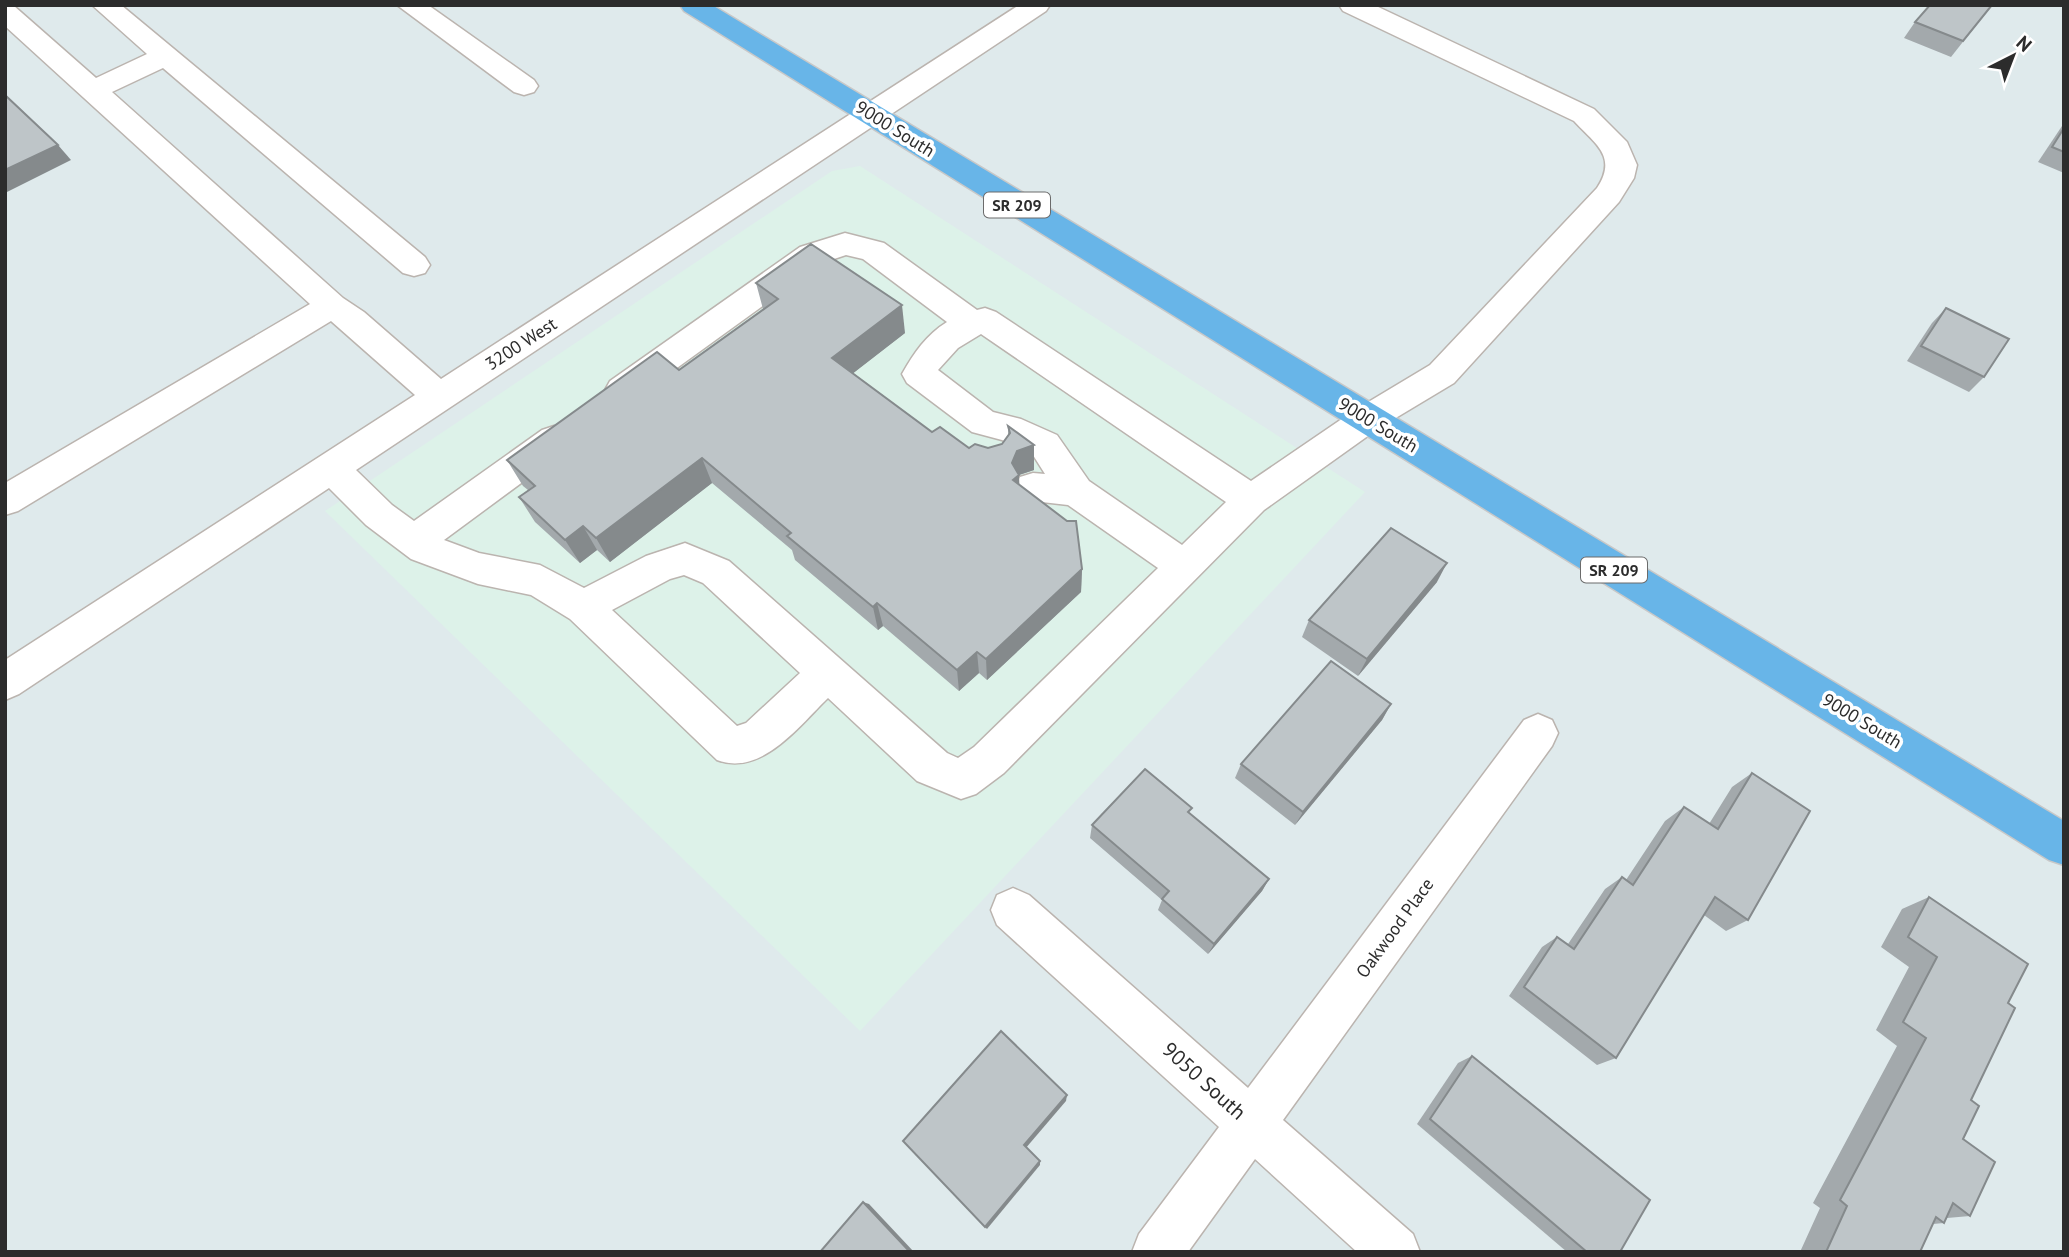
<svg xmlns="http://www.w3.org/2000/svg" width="2069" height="1257" font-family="'PT Sans',sans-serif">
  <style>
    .medical { fill: #ddf2e9 }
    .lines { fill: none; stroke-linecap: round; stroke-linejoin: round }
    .minor-casing { stroke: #bbb4af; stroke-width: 3 }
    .major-casing { stroke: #c8c8c8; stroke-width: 3 }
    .minor { fill: #fff; fill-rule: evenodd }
    .major { fill: #68b5e8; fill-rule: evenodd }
    .wall { fill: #a3a9ac }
    .shaded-wall { fill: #858a8c }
    .building { fill: #bec5c8; stroke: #858a8c; stroke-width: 2 }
    .labels { text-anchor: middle; stroke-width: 7; stroke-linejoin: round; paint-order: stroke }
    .shield { fill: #fff; stroke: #6b6b6b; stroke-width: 2 }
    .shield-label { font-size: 16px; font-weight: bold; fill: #2c2c2c }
    .street-label { font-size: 18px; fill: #2c2c2c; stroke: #fff }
    .near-street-label { font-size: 21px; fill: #2c2c2c; stroke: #fff }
  </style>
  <rect width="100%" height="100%" fill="#dfeaec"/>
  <polygon class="medical" points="860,166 1365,492 860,1031 325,511 832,171"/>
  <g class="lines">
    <defs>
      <g id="minor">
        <path d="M5,5L14,6L96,78L147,54L92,5H121L425,257L430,265L425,273L414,276L403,273L163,68L112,92L343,298L364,312L441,379L1019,5H1050L1046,11L356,470L392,505L414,521L542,430L554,426L566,430L571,440L566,450L444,540L479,553L540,565L584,588L646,556L685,543L729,561L947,753L958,758L974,747L1158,568L1068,505L1033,501L1020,497L1015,487L1020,477L1033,473L1045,474L1033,455L1002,440L972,432L907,383L902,374C914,353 926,335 947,322L863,259L846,255L822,263L634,399L622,403L610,399L605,390L610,381L800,247L845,233L884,243L977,310L985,308L996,312L1251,481L1355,410L1430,365L1597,188C1618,156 1595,144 1574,121L1343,11L1339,5H1374L1594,109L1627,142L1637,165L1634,178L1619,202L1454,383L1379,428L1264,510L1004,773L976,794L961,799L917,781L828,698C799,726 761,777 717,760L570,619L531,595L478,584L411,559L366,525L329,488L19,694L5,700V660L415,395L331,321L18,511L5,515V483L310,304L5,26ZM981,334L1226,502L1182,545L1089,481L1057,435L1021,419L993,412L938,370L958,348ZM684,575L703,583L800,673L746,723L737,726L612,610L670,579Z"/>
        <polygon points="397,5 428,5 534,80 538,86 534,92 524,95 514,92"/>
        <polygon points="1538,714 1552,720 1558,733 1552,746 1283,1120 1413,1234 1420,1252 1357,1252 1255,1159 1188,1252 1132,1252 1139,1234 1219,1127 997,925 991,910 997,895 1013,888 1029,895 1248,1088 1524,720"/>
      </g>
      <polygon id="major" points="680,5 712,5 2064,821 2064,865 2049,860 684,11"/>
    </defs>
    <use href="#minor" class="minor-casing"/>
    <use href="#major" class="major-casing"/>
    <use href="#minor" class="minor"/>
    <use href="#major" class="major"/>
  </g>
  <g class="wall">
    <polygon points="1992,5 1951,57 1904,38 1915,22"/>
    <polygon points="2064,123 2064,173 2038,162"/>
    <polygon points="756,283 905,333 853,373 932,432 969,448 988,448 1002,444 1008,435 1008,426 1034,470 1019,475 1019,485 1082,569 1081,592 987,680 979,673 959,691 883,626 878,630 795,560 792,550 712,483 610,562 597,550 580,563 535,522 519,497 528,490 523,486 507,460 679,370 763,309"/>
    <polygon points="1946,308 1984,377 1969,392 1907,361 1932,323"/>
    <polygon points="1437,582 1358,676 1302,637 1309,620"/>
    <polygon points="1391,704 1382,720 1295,825 1235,778 1241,764"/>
    <polygon points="1752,773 1748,920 1726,931 1704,915 1616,1058 1597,1065 1509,996 1542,947 1557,937 1568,944 1605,889 1622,877 1626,880 1665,821 1684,807 1709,824 1732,787"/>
    <polygon points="1190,814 1269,879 1262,891 1208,954 1158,910 1162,900 1090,838 1092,825"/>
    <polygon points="1929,897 2008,1003 1971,1100 1963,1139 1970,1216 1947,1218 1944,1223 1933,1224 1920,1252 1800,1252 1820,1208 1813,1203 1897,1046 1876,1030 1909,967 1881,947 1902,909"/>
    <polygon points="1472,1056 1620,1252 1567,1252 1417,1124 1458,1063"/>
  </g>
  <g class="shaded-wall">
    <polygon points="58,145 71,160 5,193 5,170"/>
    <polygon points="902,305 905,333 838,385 832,358"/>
    <polygon points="1034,445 1034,470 1019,475 1020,500 1014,505 1012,463 1017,451"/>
    <polygon points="702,458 712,483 610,562 596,538"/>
    <polygon points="583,526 597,550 580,563 565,540"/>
    <polygon points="1447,563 1437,582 1358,676 1367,659"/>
    <polygon points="1082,569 1081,592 987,680 986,659"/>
    <polygon points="877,603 883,626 878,630 873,607"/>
    <polygon points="977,652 979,673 959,691 957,670"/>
    <polygon points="1391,704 1382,720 1295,825 1303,812"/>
    <polygon points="1269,879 1262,891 1208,954 1214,944"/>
    <polygon points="1067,1095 1066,1101 1025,1149 1024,1145"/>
    <polygon points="1040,1161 1040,1165 987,1229 985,1227"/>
    <polygon points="863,1202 869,1204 914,1252 910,1252"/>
  </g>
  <g class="building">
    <polygon points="1930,5 1992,5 1963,41 1915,22"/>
    <polygon points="5,95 58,145 5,170"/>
    <polygon points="2064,128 2064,152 2052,147"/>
    <polygon points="811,244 902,305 832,358 932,432 940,427 969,448 975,444 988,448 1002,444 1010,433 1008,426 1034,445 1017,451 1012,463 1019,475 1013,480 1067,521 1076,521 1082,569 986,659 977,652 957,670 877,603 873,607 787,536 791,533 702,458 596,538 583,526 565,540 519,497 535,486 507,460 657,352 679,370 778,299 756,283"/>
    <polygon points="1946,308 2009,339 1984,377 1921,346"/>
    <polygon points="1391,528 1447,563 1367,659 1309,620"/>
    <polygon points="1331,661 1391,704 1303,812 1241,764"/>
    <polygon points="1145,769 1192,808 1188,812 1269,879 1214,944 1162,899 1169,891 1092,825"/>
    <polygon points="1752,773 1810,811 1748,920 1715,897 1616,1058 1524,987 1557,937 1574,949 1622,877 1633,885 1684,807 1718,829"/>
    <polygon points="1929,897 2028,964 2008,1003 2015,1008 1971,1100 1979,1106 1963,1139 1995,1162 1970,1216 1953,1203 1944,1223 1936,1217 1920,1252 1826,1252 1847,1206 1840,1200 1926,1038 1903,1022 1937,957 1908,937"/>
    <polygon points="1001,1031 1067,1095 1024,1145 1040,1161 985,1227 903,1141"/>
    <polygon points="1472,1056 1650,1200 1620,1252 1587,1252 1430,1119"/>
    <polygon points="863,1202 910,1252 820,1252"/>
  </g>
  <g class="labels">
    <g class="shield">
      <rect x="984" y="192.5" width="66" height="25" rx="5"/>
      <rect x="1581" y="557.5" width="66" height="25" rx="5"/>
    </g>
    <g class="shield-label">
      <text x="1017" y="211">SR 209</text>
      <text x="1614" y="576">SR 209</text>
    </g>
    <g class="street-label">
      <text transform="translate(895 129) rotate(32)" y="6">9000 South</text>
      <text transform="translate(521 344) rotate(-33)" y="6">3200 West</text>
      <text transform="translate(1378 425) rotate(31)" y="6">9000 South</text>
      <text transform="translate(1862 721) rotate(31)" y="6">9000 South</text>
      <text transform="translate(1395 928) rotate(-54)" y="6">Oakwood Place</text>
    </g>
    <g class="near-street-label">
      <text transform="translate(1204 1081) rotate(42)" y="7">9050 South</text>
    </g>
  </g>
  <rect width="2069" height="1257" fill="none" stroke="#2c2c2c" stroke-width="14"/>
  <g transform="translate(2013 56) rotate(42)" stroke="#ffffff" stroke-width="5" paint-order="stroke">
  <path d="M0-5L12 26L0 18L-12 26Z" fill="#2c2c2c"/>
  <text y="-10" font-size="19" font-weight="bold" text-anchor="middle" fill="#2c2c2c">N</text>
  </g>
</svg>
